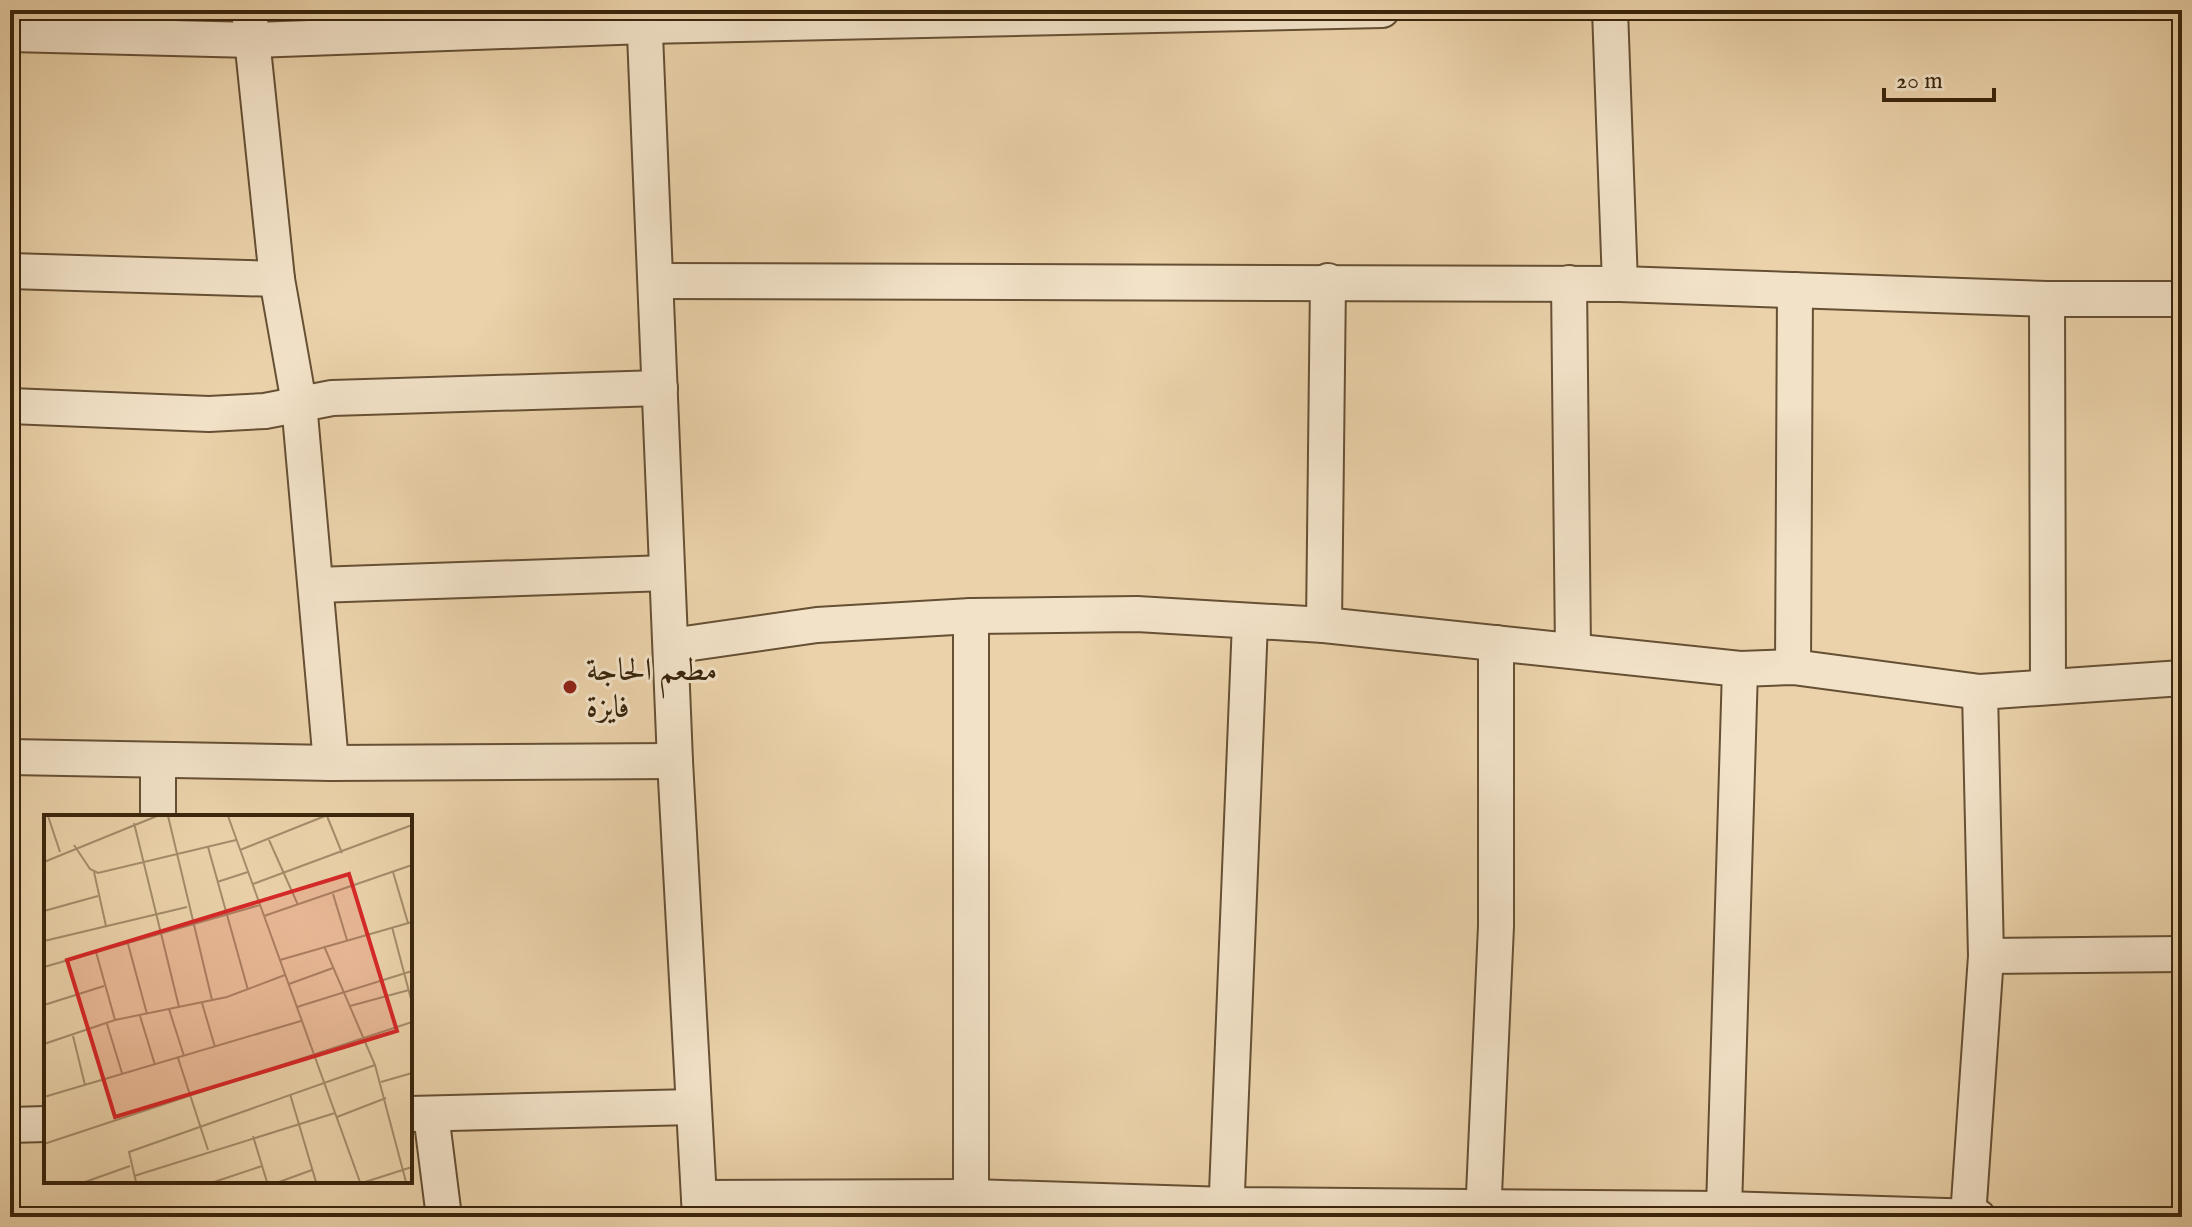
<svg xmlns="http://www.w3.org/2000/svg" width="2192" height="1227" font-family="'IM FELL English',Amiri,serif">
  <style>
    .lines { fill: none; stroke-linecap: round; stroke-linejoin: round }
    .minor-casing { stroke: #665034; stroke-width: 38 }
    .minor { stroke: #f2e2c8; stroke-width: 34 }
    .poi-dot { fill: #8f2418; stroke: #f2e2c8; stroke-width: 3 }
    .labels { text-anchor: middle; stroke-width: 6; stroke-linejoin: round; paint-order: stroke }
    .poi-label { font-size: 32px; fill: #3a250c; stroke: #f2e2c8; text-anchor: start }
    .inset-road { fill: none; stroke: #a48d6b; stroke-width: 2 }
    .view { fill: #d62828; fill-opacity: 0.15; stroke: #d62828; stroke-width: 4 }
    .inset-edge { fill: none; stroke: #3a250c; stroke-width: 4 }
  </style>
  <rect width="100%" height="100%" fill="#ebd2aa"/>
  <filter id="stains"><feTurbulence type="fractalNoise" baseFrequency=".0025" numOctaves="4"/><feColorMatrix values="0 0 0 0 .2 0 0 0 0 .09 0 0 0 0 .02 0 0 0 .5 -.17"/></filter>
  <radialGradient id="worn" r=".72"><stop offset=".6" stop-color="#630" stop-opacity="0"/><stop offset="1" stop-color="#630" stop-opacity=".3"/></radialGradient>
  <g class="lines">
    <defs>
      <g id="minor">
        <polyline points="249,10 277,279 299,403 331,763"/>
        <polyline points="644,10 675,761 700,1217"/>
        <polyline points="1610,10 1620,284"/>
        <polyline points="10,34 253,40 645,26 1382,10"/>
        <polyline points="10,271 277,279"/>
        <polyline points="658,281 1620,284 2047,299 2182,299"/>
        <polyline points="1569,283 1573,651"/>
        <polyline points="2047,299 2048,685"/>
        <polyline points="10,406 209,414 265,411 332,398 660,388"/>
        <polyline points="316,585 667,573"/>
        <polyline points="971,616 971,1217"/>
        <polyline points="1324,625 1328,281"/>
        <polyline points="671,646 817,625 971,616 1137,614 1324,625 1740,669 1793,667 1980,692 2182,678"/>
        <polyline points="1793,667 1795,290"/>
        <polyline points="10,757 331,763 675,761"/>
        <polyline points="158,817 158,762"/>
        <polyline points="1986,956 2182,954"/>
        <polyline points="410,1114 693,1107"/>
        <polyline points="431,1114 444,1217"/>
        <polyline points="10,1125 46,1124"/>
        <polyline points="699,1198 972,1197 1227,1205 1724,1209 1978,1217"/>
        <polyline points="1724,1209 1740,669"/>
        <polyline points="1226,1217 1250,622"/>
        <polyline points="1483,1217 1496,926 1496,643"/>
        <polyline points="1968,1217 1986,956 1980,692"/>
      </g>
    </defs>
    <use href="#minor" class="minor-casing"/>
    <use href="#minor" class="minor"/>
  </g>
  <circle class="poi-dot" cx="570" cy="687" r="8"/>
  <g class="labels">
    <g class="poi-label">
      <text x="586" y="680">مطعم الحاجة<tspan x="586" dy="37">فايزة</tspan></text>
    </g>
  </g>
  <g transform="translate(44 815)">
    <rect width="368" height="368" fill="#ebd2aa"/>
    <path class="inset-road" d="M4,1L16,37M124,1L168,185M184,1L316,367M283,1L298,38M90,8L135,192M225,25L254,90M30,30L46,54L54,58L192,25M164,32L204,175M196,35L281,1M0,47L113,1M50,57L62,111M349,57L364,108M173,67L204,57M209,69L368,10M289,79L303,125M0,96L54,81M220,101L368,50M348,112L368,188M0,126L143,92M84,129L103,199M280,131L331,250L362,367M52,137L71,205M236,145L368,107M0,152L216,90M245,169L289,153M158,188L171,232M0,190L60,171M306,191L365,175M253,192L368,156M125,194L140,241M96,201L111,250M63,209L78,258M29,221L41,270M0,229L71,205L183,182L241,160M134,243L164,335M337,267L368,258M246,279L272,367M0,282L257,206M293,302L342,283M209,321L223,367M0,329L368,207M90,361L291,298M41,367L86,351M92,367L85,337L331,250M170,367L218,351M235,367L268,355M321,367L368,352"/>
    <path class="view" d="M305,59L353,216L71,302L23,145Z"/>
    <rect width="368" height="368" class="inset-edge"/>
  </g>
  <rect width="2192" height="1227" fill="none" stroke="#ebd2aa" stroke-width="40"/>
  <rect x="12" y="12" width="2168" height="1203" fill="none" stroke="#3a250c" stroke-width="4"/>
  <rect x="20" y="20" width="2152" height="1187" fill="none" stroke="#3a250c" stroke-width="2"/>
  <path d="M1884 88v12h110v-12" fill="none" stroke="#3a250c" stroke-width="4"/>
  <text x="1896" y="88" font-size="24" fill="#3a250c" stroke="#f2e2c8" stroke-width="6" paint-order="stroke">20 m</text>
  <rect width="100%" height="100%" filter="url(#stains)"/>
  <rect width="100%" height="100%" fill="url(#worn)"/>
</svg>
